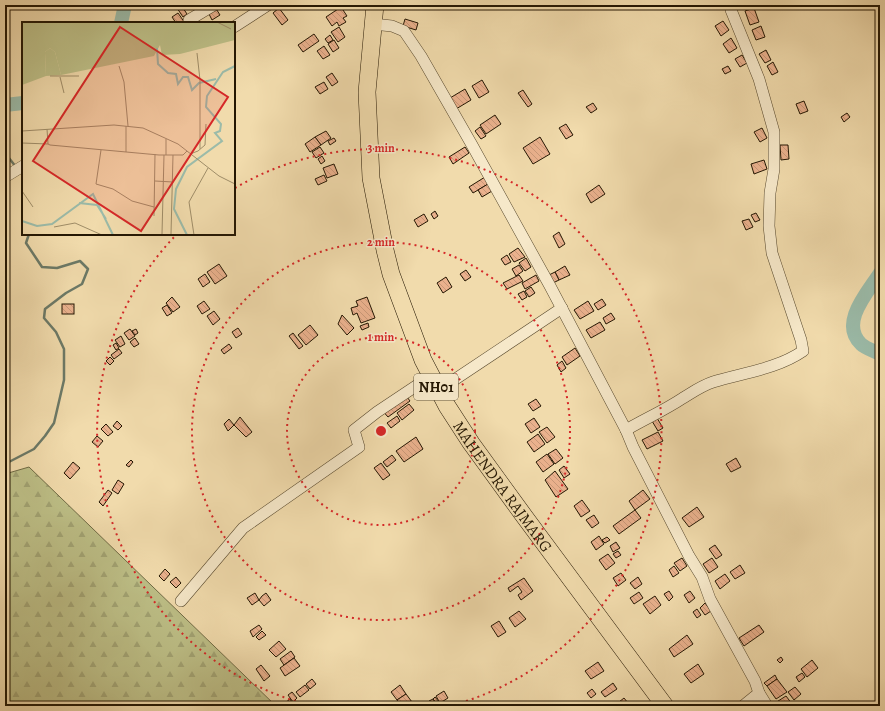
<svg xmlns="http://www.w3.org/2000/svg" width="885" height="711" font-family="Alegreya,serif">
  <style>
    .forest { fill: url(#forest-firs); stroke: #706b45 }
    .lines { fill: none; stroke-linecap: round; stroke-linejoin: round }
    .stream { stroke: #6b7967; stroke-width: 2.5 }
    .river { stroke: #9bbba9; stroke-width: 14 }
    .building { fill: url(#building-back-hatch); stroke: #241703 }
    .minor-casing { stroke: #57482d; stroke-width: 12 }
    .highway-casing { stroke: #241703; stroke-width: 18 }
    .minor { stroke: #f6e8c9; stroke-width: 11 }
    .highway { stroke: #f1dbac; stroke-width: 17 }
    .ring { fill: none; stroke: #d62828; stroke-width: 2; stroke-dasharray: 2 4 }
    .labels { text-anchor: middle; stroke-width: 3; stroke-linejoin: round; paint-order: stroke }
    .shield { fill: #f6e8c9; stroke: #63563e; stroke-width: 1 }
    .shield-label { font-size: 15px; font-weight: bold; fill: #241703 }
    .street-label { font-size: 16px; fill: #241703; stroke: #f6e8c9 }
    .inset-river { fill: none; stroke: #9bbba9; stroke-width: 2 }
    .inset-road { fill: none; stroke: #9f8d68; stroke-width: 1 }
    .view { fill: #d62828; fill-opacity: 0.15; stroke: #d62828; stroke-width: 2 }
    .inset-edge { fill: none; stroke: #241703; stroke-width: 2 }
    .centre { fill: #d62828; stroke: #f6e8c9; stroke-width: 2 }
    .ring-label { font-size: 12px; text-anchor: middle; font-weight: bold; fill: #d62828; stroke: #f6e8c9; stroke-width: 3; stroke-linejoin: round; paint-order: stroke }
  </style>
  <defs>
    <pattern id="forest-firs" width="22" height="20" patternUnits="userSpaceOnUse"><rect width="22" height="20" fill="#bdbf87"/><path d="M5 1l3.5 6h-7zM16 11l3.5 6h-7z" fill="#a2a373"/></pattern>
    <pattern id="building-back-hatch" width="6" height="6" patternUnits="userSpaceOnUse"><rect width="6" height="6" fill="#eab18d"/><path d="M-1 5l2 2M0 0l6 6M5-1l2 2" fill="none" stroke="#c99878"/></pattern>
  </defs>
  <rect width="100%" height="100%" fill="#f1dbac"/>
  <filter id="stains"><feTurbulence type="fractalNoise" baseFrequency=".005" numOctaves="4"/><feColorMatrix values="0 0 0 0 .2 0 0 0 0 .09 0 0 0 0 .02 0 0 0 .5 -.17"/></filter>
  <radialGradient id="worn" r=".72"><stop offset=".6" stop-color="#630" stop-opacity="0"/><stop offset="1" stop-color="#630" stop-opacity=".3"/></radialGradient>
  <polygon class="forest" points="29,467 276,706 5,706 5,474"/>
  <g class="lines">
    <g class="stream">
      <polyline points="5,153 16,167"/>
      <polyline points="5,464 34,449 45,436 54,423 64,380 64,349 56,332 44,318 45,309 66,293 82,284 88,269 80,261 57,268 42,267 26,243 29,234"/>
    </g>
    <g class="river">
      <polyline points="121,23 125,5"/>
      <polyline points="5,105 23,103"/>
      <path d="M880,273C868,292 839,323 861,344C865,348 874,351 880,354"/>
    </g>
  </g>
  <g class="building">
    <polygon points="175,5 181,5 187,14 183,17"/>
    <polygon points="215,7 220,15 212,20 208,12"/>
    <polygon points="341,7 347,16 343,18 346,22 339,26 337,22 332,26 326,17"/>
    <polygon points="279,8 288,20 282,25 273,13"/>
    <polygon points="754,8 759,22 750,25 745,11"/>
    <polygon points="178,13 185,23 176,23 172,17"/>
    <polygon points="405,19 418,23 416,30 403,26"/>
    <polygon points="723,21 729,30 721,36 715,26"/>
    <polygon points="761,26 765,37 756,40 752,30"/>
    <polygon points="339,27 345,37 338,42 331,32"/>
    <polygon points="314,34 319,41 303,52 298,45"/>
    <polygon points="330,35 333,40 328,43 325,39"/>
    <polygon points="731,38 737,48 729,53 723,44"/>
    <polygon points="334,40 339,48 333,52 328,44"/>
    <polygon points="324,46 330,55 323,59 317,51"/>
    <polygon points="766,50 771,60 765,63 759,54"/>
    <polygon points="742,55 747,63 740,67 735,59"/>
    <polygon points="773,62 778,72 772,75 767,66"/>
    <polygon points="728,66 731,71 725,74 722,69"/>
    <polygon points="332,73 338,82 332,86 326,77"/>
    <polygon points="482,80 489,92 479,98 472,86"/>
    <polygon points="324,82 328,89 320,94 315,87"/>
    <polygon points="465,89 471,100 456,109 450,98"/>
    <polygon points="523,90 532,104 528,107 518,93"/>
    <polygon points="804,101 808,111 800,114 796,104"/>
    <polygon points="593,103 597,109 591,113 586,107"/>
    <polygon points="847,113 850,117 844,122 841,117"/>
    <polygon points="495,115 501,124 486,134 480,125"/>
    <polygon points="566,124 573,135 566,139 559,128"/>
    <polygon points="480,127 486,136 481,139 475,131"/>
    <polygon points="762,128 767,138 760,142 754,132"/>
    <polygon points="326,131 331,138 321,145 315,137"/>
    <polygon points="315,137 321,145 310,152 305,144"/>
    <polygon points="540,137 550,154 533,164 523,148"/>
    <polygon points="334,138 336,141 330,145 328,141"/>
    <polygon points="780,145 788,145 789,159 781,160"/>
    <polygon points="320,147 324,153 316,158 312,152"/>
    <polygon points="465,147 469,153 453,164 449,157"/>
    <polygon points="322,156 325,161 321,164 318,159"/>
    <polygon points="764,160 767,169 754,174 751,164"/>
    <polygon points="334,164 338,174 327,178 323,168"/>
    <polygon points="324,175 327,181 318,185 315,179"/>
    <polygon points="485,177 488,184 473,193 469,187"/>
    <polygon points="488,184 492,191 482,197 478,190"/>
    <polygon points="599,185 605,194 591,203 586,194"/>
    <polygon points="435,211 438,216 434,219 431,214"/>
    <polygon points="756,213 760,220 755,222 751,215"/>
    <polygon points="424,214 428,221 418,227 414,220"/>
    <polygon points="749,219 753,227 746,230 742,221"/>
    <polygon points="559,232 565,244 559,248 553,236"/>
    <polygon points="518,248 525,257 514,262 509,254"/>
    <polygon points="507,255 511,262 505,265 501,259"/>
    <polygon points="526,258 531,267 525,271 519,263"/>
    <polygon points="219,264 227,276 215,284 207,272"/>
    <polygon points="519,265 523,271 516,276 512,269"/>
    <polygon points="565,266 570,275 559,280 555,272"/>
    <polygon points="466,270 471,277 465,281 460,274"/>
    <polygon points="555,272 559,280 553,283 549,275"/>
    <polygon points="205,274 210,282 203,287 198,279"/>
    <polygon points="519,275 523,281 507,289 503,283"/>
    <polygon points="536,275 539,281 525,289 522,283"/>
    <polygon points="446,277 452,287 443,293 437,283"/>
    <polygon points="531,287 535,293 529,297 525,291"/>
    <polygon points="524,291 527,297 522,300 518,294"/>
    <polygon points="172,297 180,307 173,312 166,303"/>
    <polygon points="367,297 375,318 361,323 357,313 353,315 351,308 358,306 356,301"/>
    <polygon points="602,299 606,305 598,310 594,304"/>
    <polygon points="204,301 210,309 202,314 197,306"/>
    <polygon points="588,301 594,311 580,319 574,310"/>
    <rect x="62" y="304" width="12" height="10"/>
    <polygon points="167,305 172,313 167,316 162,308"/>
    <polygon points="214,311 220,319 213,325 207,316"/>
    <polygon points="611,313 615,319 606,324 603,318"/>
    <polygon points="342,315 354,328 347,335 338,324"/>
    <polygon points="600,322 605,330 591,338 586,330"/>
    <polygon points="368,323 369,327 362,330 360,326"/>
    <polygon points="310,325 318,335 306,345 298,335"/>
    <polygon points="238,328 242,334 236,338 232,332"/>
    <polygon points="130,329 135,336 129,340 124,333"/>
    <polygon points="136,329 138,333 135,335 132,331"/>
    <polygon points="293,333 303,346 299,349 289,336"/>
    <polygon points="121,336 125,344 120,347 115,340"/>
    <polygon points="135,338 139,344 134,347 130,342"/>
    <polygon points="116,343 119,348 116,350 113,345"/>
    <polygon points="229,344 232,348 224,354 221,350"/>
    <polygon points="575,348 580,356 567,365 562,357"/>
    <polygon points="119,349 122,353 114,359 111,355"/>
    <polygon points="110,357 114,361 110,365 106,361"/>
    <polygon points="562,361 566,368 561,372 557,365"/>
    <polygon points="404,393 410,401 388,417 381,409"/>
    <polygon points="536,399 541,406 533,411 528,404"/>
    <polygon points="409,404 414,410 402,420 397,413"/>
    <polygon points="397,416 400,421 391,428 387,423"/>
    <polygon points="240,417 252,432 246,437 234,425"/>
    <polygon points="534,418 540,427 531,433 525,424"/>
    <polygon points="657,418 663,428 658,431 652,421"/>
    <polygon points="229,419 234,425 228,431 224,424"/>
    <polygon points="117,421 122,426 118,430 113,426"/>
    <polygon points="106,424 113,432 108,436 101,429"/>
    <polygon points="547,427 555,437 547,443 539,432"/>
    <polygon points="658,432 663,441 647,449 642,440"/>
    <polygon points="538,434 545,444 534,452 527,442"/>
    <polygon points="97,436 103,441 98,447 92,442"/>
    <polygon points="416,437 423,449 404,462 396,451"/>
    <polygon points="556,449 563,458 555,464 548,454"/>
    <polygon points="547,454 554,464 543,472 536,462"/>
    <polygon points="392,455 396,460 387,467 383,462"/>
    <polygon points="736,458 741,467 731,472 726,464"/>
    <polygon points="131,460 133,462 129,467 126,465"/>
    <polygon points="73,462 80,468 70,479 64,473"/>
    <polygon points="381,463 390,475 383,480 374,468"/>
    <polygon points="564,466 570,474 564,478 559,470"/>
    <polygon points="555,471 568,489 556,497 545,480"/>
    <polygon points="118,480 124,484 118,494 112,490"/>
    <polygon points="108,490 112,493 103,506 99,502"/>
    <polygon points="643,490 650,499 635,510 629,501"/>
    <polygon points="582,500 590,511 581,517 574,506"/>
    <polygon points="697,507 704,517 689,527 682,518"/>
    <polygon points="635,510 641,518 619,534 613,526"/>
    <polygon points="594,515 599,523 592,528 586,520"/>
    <polygon points="599,536 604,544 596,550 591,542"/>
    <polygon points="607,537 610,540 605,543 602,540"/>
    <polygon points="616,542 620,548 613,552 610,546"/>
    <polygon points="715,545 722,555 716,559 709,549"/>
    <polygon points="618,551 621,555 616,558 613,554"/>
    <polygon points="608,554 615,563 606,570 599,560"/>
    <polygon points="682,558 687,566 680,571 674,563"/>
    <polygon points="712,558 718,567 709,573 703,564"/>
    <polygon points="740,565 745,573 735,579 730,572"/>
    <polygon points="674,566 679,573 673,577 669,570"/>
    <polygon points="165,569 170,574 164,581 159,576"/>
    <polygon points="621,573 626,580 618,586 613,578"/>
    <polygon points="725,574 730,581 720,589 715,581"/>
    <polygon points="176,577 181,583 176,588 170,582"/>
    <polygon points="638,577 642,584 635,589 630,583"/>
    <polygon points="524,578 533,591 521,600 518,595 522,592 518,586 510,592 508,588"/>
    <polygon points="669,591 673,597 669,601 664,594"/>
    <polygon points="690,591 695,598 689,603 684,595"/>
    <polygon points="639,592 643,598 634,604 630,598"/>
    <polygon points="255,593 259,600 252,605 247,598"/>
    <polygon points="266,593 271,600 264,606 259,600 262,596"/>
    <polygon points="655,596 661,605 650,614 643,604"/>
    <polygon points="705,603 711,611 705,615 700,608"/>
    <polygon points="697,609 701,615 697,618 693,612"/>
    <polygon points="519,611 526,619 515,627 509,618"/>
    <polygon points="499,621 506,632 498,637 491,626"/>
    <polygon points="259,625 262,629 253,637 250,631"/>
    <polygon points="759,625 764,632 744,646 739,638"/>
    <polygon points="262,631 266,635 259,640 256,637"/>
    <polygon points="687,635 693,644 674,657 669,649"/>
    <polygon points="279,641 286,649 276,657 269,650"/>
    <polygon points="291,651 295,657 284,665 280,659"/>
    <polygon points="781,657 783,660 780,663 777,660"/>
    <polygon points="294,658 300,666 285,676 280,668"/>
    <polygon points="812,660 818,668 807,677 801,669"/>
    <polygon points="598,662 604,671 591,679 585,671"/>
    <polygon points="698,664 704,674 691,683 684,674"/>
    <polygon points="261,665 270,676 264,681 256,669"/>
    <polygon points="802,673 805,677 799,682 796,677"/>
    <polygon points="775,675 777,679 767,686 764,683"/>
    <polygon points="312,679 316,684 310,689 306,684"/>
    <polygon points="777,679 787,692 776,699 767,686"/>
    <polygon points="613,683 617,689 605,697 601,692"/>
    <polygon points="305,685 309,690 300,697 296,692"/>
    <polygon points="400,685 406,694 397,700 391,692"/>
    <polygon points="795,687 801,694 794,700 788,692"/>
    <polygon points="592,689 596,694 591,698 587,693"/>
    <polygon points="444,691 448,698 440,703 436,696"/>
    <polygon points="292,692 297,698 293,702 288,695"/>
    <polygon points="406,694 412,702 406,706 401,706 397,700"/>
    <polygon points="786,696 792,704 789,706 777,706 775,703"/>
    <polygon points="435,697 440,703 438,705 433,699"/>
    <polygon points="624,698 628,703 624,706 614,706"/>
    <polygon points="290,699 293,704 288,706 285,703"/>
    <polygon points="433,699 437,706 432,706 429,701"/>
    <polygon points="316,702 318,706 308,706"/>
    <polygon points="631,702 634,706 625,706"/>
  </g>
  <g class="lines">
    <defs>
      <g id="minor">
        <polyline points="189,20 214,5"/>
        <polyline points="373,24 392,26 404,31 421,56 472,145 550,286 626,430 633,447 689,556 702,577 710,599 755,681 759,693 743,706"/>
        <polyline points="234,27 268,5"/>
        <polyline points="5,177 23,166"/>
        <polyline points="437,388 451,382 562,308"/>
        <path d="M626,430C645,419 665,410 683,398C693,392 701,386 713,382C742,373 777,369 803,351L801,340L772,253L769,226L770,193L774,169V132L759,79L731,10"/>
        <polyline points="181,601 243,528 359,447 354,430 377,412 431,376"/>
        <polyline points="759,693 767,706"/>
      </g>
      <g id="highway">
        <path id="s1" d="M375,5L367,92L371,178L385,250L391,274L423,360L447,406L471,443L524,516L665,706"/>
      </g>
    </defs>
    <use href="#minor" class="minor-casing"/>
    <use href="#highway" class="highway-casing"/>
    <use href="#minor" class="minor"/>
    <use href="#highway" class="highway"/>
  </g>
  <g class="ring">
    <circle cx="381" cy="431" r="94"/>
    <circle cx="381" cy="431" r="189"/>
    <path d="M313 706A283 283 0 0 1 177 234M235 188A283 283 0 1 1 449 706"/>
  </g>
  <g class="labels">
    <rect class="shield" x="414" y="374" width="44" height="26" rx="3"/>
    <g class="shield-label">
      <text x="436" y="392">NH01</text>
    </g>
    <g class="street-label">
      <text dy="6" stroke="none"><textPath href="#s1" startOffset="513">MAHENDRA RAJMARG</textPath></text>
    </g>
  </g>
  <g transform="translate(22 22)">
    <rect width="213" height="213" fill="#f1dbac"/>
    <path d="M28,26L33,30L39,53L24,54L23,30Z" fill="#bdbf87"/>
    <path d="M0,0H213V18L158,32L140,33L138,23L132,34L39,53L33,30L28,26L23,30L24,54L0,63Z" fill="#bdbf87"/>
    <path class="inset-river" d="M135,26L136,42L146,51L154,52L156,62L161,55H166L170,68L177,61L194,57M57,181L75,183L84,197M0,199L15,204L30,202L71,172L91,213M165,213L152,187L154,167L165,145L200,119L193,111L198,109L199,102L184,85L185,74L201,50L213,44"/>
    <path class="inset-road" d="M195,0L209,7M175,31L178,58V127M97,44L102,60L106,104M28,54H57M38,55L42,71M25,107L26,122L28,123L137,133H161L165,129M0,109L92,103L121,106L156,122L197,154L213,162M0,121L26,122M79,128L74,162L91,167L110,179L132,185M104,130V104M168,132L176,129L183,123L184,102M144,133V117M133,159L151,160M0,169L11,185M132,194L133,132M32,205L53,201L80,213M140,212L142,133M149,212L151,133M172,213L167,180L186,146"/>
    <path class="view" d="M98,5L206,75L119,209L11,139Z"/>
    <rect width="213" height="213" class="inset-edge"/>
  </g>
  <circle cx="381" cy="431" r="6" class="centre"/>
  <g class="ring-label">
    <text x="381" y="152">3 min</text>
    <text x="381" y="246">2 min</text>
    <text x="381" y="341">1 min</text>
  </g>
  <rect width="885" height="711" fill="none" stroke="#f1dbac" stroke-width="20"/>
  <rect x="6" y="6" width="873" height="699" fill="none" stroke="#241703" stroke-width="2"/>
  <rect x="10" y="10" width="865" height="691" fill="none" stroke="#241703"/>
  <rect width="100%" height="100%" filter="url(#stains)"/>
  <rect width="100%" height="100%" fill="url(#worn)"/>
</svg>
